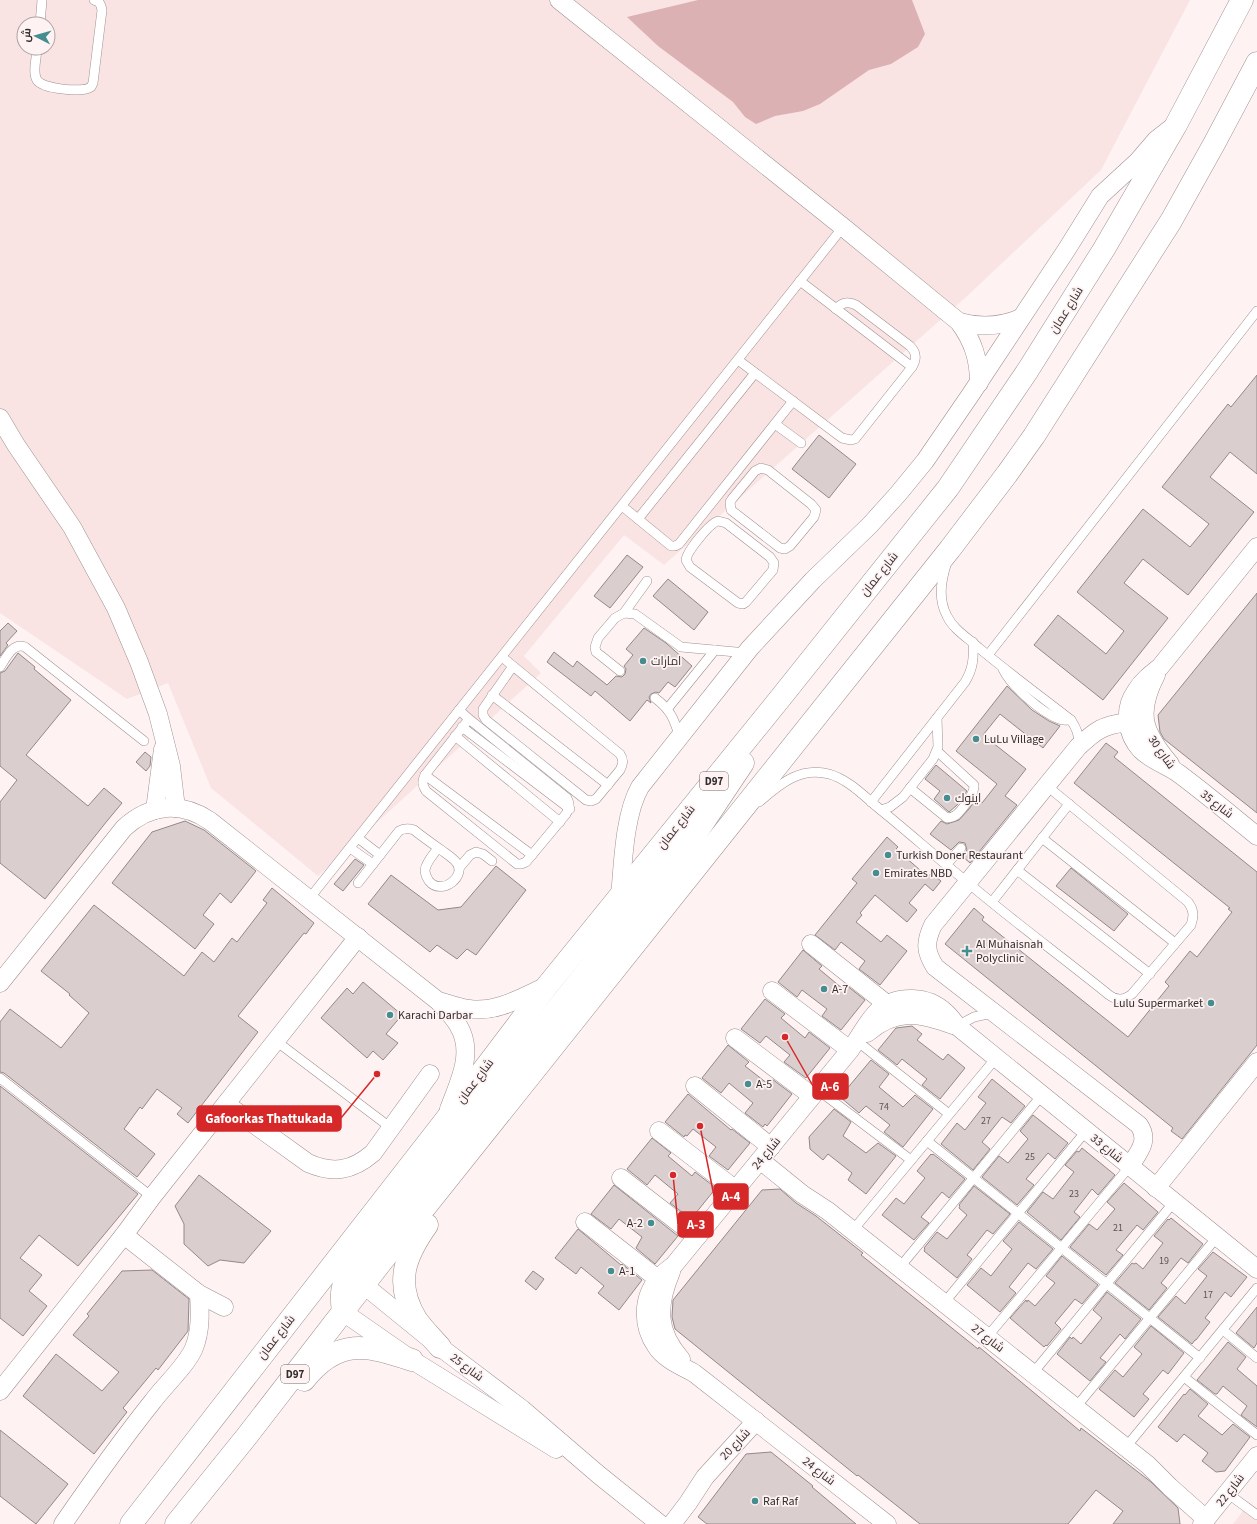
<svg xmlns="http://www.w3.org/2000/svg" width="1257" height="1524" font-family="'Source Sans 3',Cairo,sans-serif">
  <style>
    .built { fill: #fae3e3; fill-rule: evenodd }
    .forest { fill: #dcb1b3 }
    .building { fill: #dbcece; stroke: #958889 }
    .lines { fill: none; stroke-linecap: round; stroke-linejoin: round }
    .lane-casing { stroke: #9f9292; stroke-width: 10 }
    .street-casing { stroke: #9f9292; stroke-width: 19 }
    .primary-casing { stroke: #9f9292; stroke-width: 23 }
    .lane { stroke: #fff; stroke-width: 9 }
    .street { stroke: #fff; stroke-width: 18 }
    .primary { stroke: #fff; stroke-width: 22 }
    .poi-dot { fill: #458d8e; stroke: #fef2f3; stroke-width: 1.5 }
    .labels { text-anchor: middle; stroke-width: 3.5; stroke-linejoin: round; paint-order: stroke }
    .number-label { font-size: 10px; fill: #5d5656 }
    .shield { fill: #fef2f3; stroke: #706969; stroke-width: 1 }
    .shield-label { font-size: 11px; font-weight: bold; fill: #332e2e }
    .street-label { font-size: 12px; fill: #332e2e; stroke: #fef2f3 }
    .poi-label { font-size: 12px; fill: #332e2e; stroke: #fef2f3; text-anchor: start }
    .leader { fill: none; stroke: #d62828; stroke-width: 1.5 }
    .callout-dot { fill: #d62828; stroke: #fef2f3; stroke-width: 1.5 }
    .callout { fill: #d62828; stroke: #d62828; stroke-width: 1.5 }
    .callout-label { font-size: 13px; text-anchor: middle; font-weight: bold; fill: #fff }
  </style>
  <rect width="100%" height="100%" fill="#fef2f3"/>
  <g class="built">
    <path d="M0,0H1190L1101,170L965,298L664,565L624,535L524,656L541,673L318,876L211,788L168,683L127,699L0,613ZM24,24H48V48H24Z"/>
    <polygon points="1249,1503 1257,1509 1257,1524 1233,1524"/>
  </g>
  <polygon class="forest" points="698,0 912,0 925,34 918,47 891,64 869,70 820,104 803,111 775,116 756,124 745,117 733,102 658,46 627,17"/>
  <g class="building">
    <polygon points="1257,375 1257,474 1230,452 1210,477 1254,512 1188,595 1143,559 1124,583 1168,618 1103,700 1034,645 1058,615 1106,654 1124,631 1077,592 1143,509 1190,547 1209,524 1162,487 1228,404 1231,407"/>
    <polygon points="819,435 856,464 829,498 792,469"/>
    <polygon points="627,555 643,567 610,608 594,596"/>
    <polygon points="668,579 708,612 694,630 653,596"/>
    <polygon points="1257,593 1257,813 1164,739 1160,732 1158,715"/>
    <polygon points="8,623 17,631 6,643 8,645 0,656 0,631"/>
    <polygon points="644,628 666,643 692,666 675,687 668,682 659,693 656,692 651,694 649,697 651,703 647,700 630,721 595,691 591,696 547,662 554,652 573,667 577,661 607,685 616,676 622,677 625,674 626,669 624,666 633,655 626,649"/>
    <polygon points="18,653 35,667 34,669 71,700 26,755 88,806 104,788 122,803 107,821 45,899 0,863 0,802 17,780 0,766 0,673 5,671"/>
    <polygon points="1007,686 1032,710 1049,721 1060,726 1043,748 1000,714 983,735 1026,769 1005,796 1017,805 970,863 962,856 967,850 965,843 959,842 951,850 930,834 941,821 947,824 959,820 969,809 976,799 982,803 997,784 956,751"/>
    <polygon points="1106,743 1118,752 1114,757 1257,872 1257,1045 1182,1139 1171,1131 1173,1128 945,944 974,908 984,917 982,920 1128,1037 1169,986 1165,982 1190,951 1197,957 1232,912 1228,909 1230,908 1074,783"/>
    <polygon points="145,752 151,757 150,766 146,771 136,762"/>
    <polygon points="936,765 967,791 957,805 949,812 934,799 940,791 925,779"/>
    <polygon points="185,821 204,830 256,871 231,903 220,893 203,915 214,924 195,949 112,883 152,832"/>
    <polygon points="887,837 898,847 896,849 928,877 931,873 941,881 933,891 925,884 909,903 917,910 907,922 875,895 860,913 862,915 856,922 881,942 887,935 907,951 880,985 859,969 865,961 841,942 835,950 815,935 857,883 852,879"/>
    <polygon points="355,859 364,865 343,891 334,884"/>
    <polygon points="496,866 526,890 476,955 467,949 457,959 437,945 430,952 368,904 391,875 438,910 461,907"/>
    <polygon points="1071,868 1128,914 1114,931 1056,886"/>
    <polygon points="272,888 314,923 306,934 304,933 238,1016 258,1032 188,1123 177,1114 182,1108 157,1089 142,1109 140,1107 124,1129 155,1154 137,1177 4,1073 0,1072 0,1022 10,1009 61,1048 89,1013 69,995 70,994 41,971 94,905 184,976 202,952 214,962 232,938 237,942 267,903 263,900"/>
    <polygon points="803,950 822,966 819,969 843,989 846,985 865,1000 841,1030 822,1016 827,1009 802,990 797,997 778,982"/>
    <polygon points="363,982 402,1015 386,1034 398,1043 383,1060 373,1051 367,1058 321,1018 347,988 353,994"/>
    <polygon points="765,999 785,1014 781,1018 805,1038 809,1032 830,1048 806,1078 784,1062 790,1055 766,1036 760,1043 741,1029"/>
    <polygon points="912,1026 922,1034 917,1040 943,1060 948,1054 965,1068 940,1099 922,1085 927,1079 902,1059 897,1065 878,1050 896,1028"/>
    <polygon points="728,1045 749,1062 745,1066 768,1084 772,1079 792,1094 767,1126 765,1124 763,1127 745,1113 753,1103 729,1083 721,1093 702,1078"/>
    <polygon points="871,1060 889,1074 879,1087 903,1107 915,1095 933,1109 903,1147 884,1132 890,1125 866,1106 859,1113 840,1097"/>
    <polygon points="992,1079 1025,1106 1011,1123 1002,1117 982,1142 990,1149 973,1170 941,1144 957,1123 965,1130 986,1103 978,1097"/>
    <polygon points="0,1086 138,1194 78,1266 39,1235 20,1258 42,1275 29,1291 47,1306 23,1336 0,1318"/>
    <polygon points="688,1094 731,1130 732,1129 750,1143 728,1170 709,1156 716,1147 693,1129 687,1136 685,1135 684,1137 665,1122"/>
    <polygon points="834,1109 851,1122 843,1136 866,1153 878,1143 896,1156 866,1194 848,1180 852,1173 828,1154 823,1160 810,1149 809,1137"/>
    <polygon points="1033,1115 1068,1143 1055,1159 1048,1153 1026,1179 1034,1185 1017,1205 982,1177 999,1156 1008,1163 1028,1139 1020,1131"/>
    <polygon points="652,1138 671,1153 668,1156 692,1176 695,1172 716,1188 691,1219 670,1203 678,1194 655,1175 647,1185 627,1169"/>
    <polygon points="1082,1148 1115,1175 1098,1195 1092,1189 1074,1212 1080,1217 1061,1240 1027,1212 1043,1192 1053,1199 1074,1172 1065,1165 1077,1151 1079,1152"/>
    <polygon points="931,1154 932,1155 933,1154 965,1179 949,1198 942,1192 921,1217 929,1223 914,1240 882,1215 896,1198 904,1204 925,1178 917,1171"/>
    <polygon points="199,1175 271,1231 244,1263 220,1260 208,1266 184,1244 184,1224 175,1206"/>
    <polygon points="1124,1183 1158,1212 1143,1230 1137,1225 1116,1250 1123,1255 1106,1275 1070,1247 1089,1224 1097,1230 1115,1209 1107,1202"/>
    <polygon points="614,1185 678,1236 655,1264 636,1248 642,1237 619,1219 611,1229 591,1214"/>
    <polygon points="974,1186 1010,1214 993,1234 987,1230 967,1255 972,1259 957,1278 924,1251 925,1249 924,1248 937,1232 947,1239 967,1215 959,1208 960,1206 959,1205"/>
    <polygon points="780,1189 796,1203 816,1216 863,1253 861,1255 978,1349 979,1347 1080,1431 1081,1428 1151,1482 1178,1508 1180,1524 1113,1524 1123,1511 1096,1490 1068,1524 920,1524 858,1475 857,1476 675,1329 672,1317 673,1300 762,1190"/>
    <polygon points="1171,1218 1203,1244 1188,1263 1181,1258 1161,1283 1167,1288 1149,1310 1115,1283 1132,1263 1134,1264 1136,1263 1143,1269 1163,1243 1154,1236 1168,1219 1169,1220"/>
    <polygon points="1019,1222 1053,1249 1036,1269 1028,1263 1009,1287 1016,1293 1000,1312 967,1285 981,1268 991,1276 1012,1249 1003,1241"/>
    <polygon points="578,1229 621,1265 622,1264 642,1280 619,1310 598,1293 604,1286 581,1267 576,1274 555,1258"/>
    <polygon points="1213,1252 1247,1277 1231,1297 1225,1292 1205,1318 1210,1322 1196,1340 1195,1340 1192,1344 1158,1317 1176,1296 1185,1304 1207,1276 1198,1269"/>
    <polygon points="1062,1256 1098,1285 1082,1304 1075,1299 1055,1323 1061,1329 1047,1346 1046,1345 1044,1347 1010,1318 1026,1300 1027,1302 1028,1300 1035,1306 1055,1283 1046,1276"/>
    <polygon points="152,1270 189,1299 188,1331 158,1370 156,1368 123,1408 127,1412 94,1454 23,1396 56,1354 102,1391 119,1372 73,1335 89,1316 87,1314 122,1271"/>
    <polygon points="533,1271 544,1279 536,1290 525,1281"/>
    <polygon points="1107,1292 1141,1319 1125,1339 1120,1334 1100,1358 1106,1362 1090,1381 1057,1354 1070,1337 1072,1339 1073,1337 1081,1344 1102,1318 1093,1310"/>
    <polygon points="1257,1307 1257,1343 1254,1348 1236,1333"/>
    <polygon points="1151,1326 1184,1353 1168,1374 1163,1370 1143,1394 1149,1399 1134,1417 1099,1389 1115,1370 1123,1377 1142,1354 1134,1347"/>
    <polygon points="1228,1342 1246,1357 1237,1369 1257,1386 1257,1427 1241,1415 1247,1406 1223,1386 1217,1394 1215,1394 1197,1380"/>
    <polygon points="1190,1389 1208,1404 1198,1416 1222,1435 1233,1424 1250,1437 1225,1471 1216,1472 1202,1461 1208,1453 1184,1434 1177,1442 1158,1427 1184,1394 1185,1395"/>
    <polygon points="0,1430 68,1484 36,1524 0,1496"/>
    <polygon points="771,1452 813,1486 812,1487 856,1524 707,1524 698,1517 746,1454"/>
  </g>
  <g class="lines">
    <defs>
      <g id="lane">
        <polyline points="40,24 42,0"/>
        <path d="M37,48C37,57 32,72 37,80C42,89 83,93 91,87L93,83L102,10L101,6L99,2L94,0"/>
        <polyline points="800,281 912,367"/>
        <path d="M738,360L842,438L851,440L855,439L912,367C917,359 917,353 910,346L856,305C848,301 842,302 836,309"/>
        <polyline points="775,424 801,443"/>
        <polygon points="761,468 768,470 811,504 816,510 814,517 790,546 785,549 780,548 731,510 730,502 732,499 755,471"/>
        <polyline points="622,506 671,546 675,546 679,544 793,401"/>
        <polyline points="638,519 755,373"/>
        <path d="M718,521L726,523L770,557L774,563L773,570L746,602L743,604L738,603L690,567L686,560C687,551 710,523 718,521Z"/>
        <path d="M946,565C941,582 938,599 947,616C953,629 968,638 979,648C1009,673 1040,696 1071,720C1077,729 1079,735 1079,746"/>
        <polyline points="624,613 647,581"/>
        <polyline points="988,655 1257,311"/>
        <path d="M502,657L620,754C624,760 623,764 620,770L596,799L591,801L586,800L486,720L483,715V709L513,666"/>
        <path d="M0,667C6,658 13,642 25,647L144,741"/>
        <path d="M1003,669C1011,686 1042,713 1059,719C1063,721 1067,720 1071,720"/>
        <polyline points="620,671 600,655 596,652 595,647 598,638 615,618 624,613 635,614 681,647 747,653"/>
        <polyline points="492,695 608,785"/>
        <path d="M655,698C671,710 674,719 680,738"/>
        <polyline points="668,708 715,650"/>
        <path d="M459,710L469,719L567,798C570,804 570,808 566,814L526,862L521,864H517L426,791C422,785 422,781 425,775L469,719"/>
        <polyline points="462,727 570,809"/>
        <polyline points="455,736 560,822"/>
        <polyline points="425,775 532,855"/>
        <path d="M910,788L947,818C950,818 953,817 956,815C962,810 975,793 974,785L938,752"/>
        <path d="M759,802C779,785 800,766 829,774C847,779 862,794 876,806C907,831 936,857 967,882C1013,921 1062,957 1109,995C1117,1001 1124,1000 1132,994L1191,925C1194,916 1194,910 1188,902L1047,786"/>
        <path d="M871,802L965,682C973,669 974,658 973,642"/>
        <polyline points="881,810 890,807 903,797 933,759 938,747 937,718"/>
        <polyline points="358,838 380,855"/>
        <polyline points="1042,838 1175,943"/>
        <polyline points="350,848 373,864"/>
        <polyline points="946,865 961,848"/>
        <polyline points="459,868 470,855 476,852 483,854 492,861"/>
        <polyline points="1017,870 1150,974"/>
        <path d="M358,883L399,831C404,828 408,828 414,830C424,838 434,845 444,852C448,855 453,858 456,862C468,875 442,897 429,881C427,878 425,873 425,870C426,862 434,854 438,848"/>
        <polyline points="309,899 843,227"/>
        <polyline points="992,902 1069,804"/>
        <polyline points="957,1026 974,1017 992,1013"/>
        <polyline points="276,1041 391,1128"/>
        <polyline points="857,1041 949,1114"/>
        <polyline points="0,1078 152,1197"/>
        <polyline points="818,1090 911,1160"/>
        <polyline points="927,1141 1200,1358"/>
        <polyline points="853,1230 996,1058"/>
        <polyline points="900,1267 1042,1095"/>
        <polyline points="944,1303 1086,1131"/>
        <polyline points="1223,1330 1257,1358"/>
        <polyline points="987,1337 1130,1166"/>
        <polyline points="1033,1373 1174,1202"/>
        <polyline points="1184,1377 1257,1435"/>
        <polyline points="1076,1407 1217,1237"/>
        <polyline points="1126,1447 1257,1288"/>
        <polyline points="1227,1493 1257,1515"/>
      </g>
      <g id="street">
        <path d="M559,0L843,227L959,322C973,341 979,359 979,383"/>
        <path d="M959,322C981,328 1000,327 1021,318"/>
        <polyline points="0,418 16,445 72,527 116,608 139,662 158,714 171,766 176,808"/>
        <path d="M1257,547L1160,667C1151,674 1142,681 1136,691C1123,709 1126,734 1141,750C1151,760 1166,765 1178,773C1205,793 1231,815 1257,836"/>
        <path d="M1156,675C1136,714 1143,732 1170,764"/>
        <path d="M1128,722C1103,725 1096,730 1078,747L933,925C925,942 925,951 935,967L1139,1125C1150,1141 1138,1153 1130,1166"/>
        <polyline points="155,810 163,749"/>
        <path d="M620,897C623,865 624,815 640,787L750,648L813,580L870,525L898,494L925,461L971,394L1067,249L1100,196L1138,161L1156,140L1170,129"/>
        <polyline points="811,944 888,1005"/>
        <path d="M0,983L124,828C150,804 181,801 210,821L438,1001C445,1008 453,1016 458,1025C475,1052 459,1082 449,1109"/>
        <polyline points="772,991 850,1050"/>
        <path d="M439,1001C449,1004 459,1008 469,1009C497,1013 522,997 547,986"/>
        <path d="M867,1033C897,1008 919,1013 953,1025"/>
        <polyline points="735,1038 812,1096"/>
        <polyline points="695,1086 771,1147"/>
        <path d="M226,1104L308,1163C333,1174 352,1171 373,1153L430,1074"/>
        <polyline points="659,1131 736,1190"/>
        <polyline points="760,1160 802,1194 828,1211 1148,1465 1170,1487 1206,1519"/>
        <polyline points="621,1178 697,1237"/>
        <polyline points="1156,1188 1257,1062"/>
        <polyline points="585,1222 658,1279"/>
        <polyline points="124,1235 199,1294 224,1307"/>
        <path d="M671,1272C657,1305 656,1331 681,1359"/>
        <polyline points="354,1277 440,1347 522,1409 599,1475 660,1524"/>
        <polyline points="343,1312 412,1360 556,1449"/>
        <polyline points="0,1391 124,1235 152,1197 358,937"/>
        <path d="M63,1524C92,1482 121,1441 153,1401C164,1386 187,1365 194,1348C201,1330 200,1313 199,1294"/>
        <polyline points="672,1524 688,1503 705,1477 756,1421"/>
        <path d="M887,1524L694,1373C681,1366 664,1359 656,1346C642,1326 642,1298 658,1279C662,1274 669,1269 674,1265L850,1050C860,1037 867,1021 879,1010C898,994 928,996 945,1012C950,1016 954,1022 957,1026L1257,1269"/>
        <polyline points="1202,1524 1257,1456"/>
      </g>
      <g id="primary">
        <path d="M427,1225C405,1256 394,1283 416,1319C423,1329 432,1338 440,1347"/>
        <path d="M343,1312C341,1297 341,1286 348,1272L695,835L743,763"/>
        <path d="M304,1380C338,1337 367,1345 412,1360"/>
        <polyline points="131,1524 444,1122 547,986 778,701 948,488 1028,370 1104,249 1176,125 1242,0"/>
        <polyline points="176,1524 247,1436 379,1265 950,549 1007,474 1034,436 1171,221 1214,144 1257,63"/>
      </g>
    </defs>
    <use href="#lane" class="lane-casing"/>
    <use href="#street" class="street-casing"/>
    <use href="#primary" class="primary-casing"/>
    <use href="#lane" class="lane"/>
    <use href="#street" class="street"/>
    <use href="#primary" class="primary"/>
  </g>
  <g class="poi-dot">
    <circle cx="643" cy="661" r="4"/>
    <circle cx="976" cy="739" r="4"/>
    <circle cx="947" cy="798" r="4"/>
    <circle cx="888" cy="855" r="4"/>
    <circle cx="876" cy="873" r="4"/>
    <path d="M965 945h4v4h4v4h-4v4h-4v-4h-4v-4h4z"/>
    <circle cx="824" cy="989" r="4"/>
    <circle cx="1211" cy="1003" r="4"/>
    <circle cx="390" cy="1015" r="4"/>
    <circle cx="748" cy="1084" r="4"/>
    <circle cx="651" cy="1223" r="4"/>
    <circle cx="611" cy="1271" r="4"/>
    <circle cx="755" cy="1501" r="4"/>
  </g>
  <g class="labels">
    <g class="number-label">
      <text x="884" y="1110">74</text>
      <text x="986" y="1124">27</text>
      <text x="1030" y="1160">25</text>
      <text x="1074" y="1197">23</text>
      <text x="1118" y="1231">21</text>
      <text x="1164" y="1264">19</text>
      <text x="1208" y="1298">17</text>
    </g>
    <g class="shield">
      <rect x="700" y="772" width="28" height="18" rx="3"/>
      <rect x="281" y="1365" width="28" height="18" rx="3"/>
    </g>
    <g class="shield-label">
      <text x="714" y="785">D97</text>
      <text x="295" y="1378">D97</text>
    </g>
    <g class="street-label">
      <text transform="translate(1066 310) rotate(-58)" y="4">شارع عمان</text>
      <text transform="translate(879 574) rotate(-51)" y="4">شارع عمان</text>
      <text transform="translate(1162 752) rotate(55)" y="4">شارع 30</text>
      <text transform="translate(1217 804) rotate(38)" y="4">شارع 35</text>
      <text transform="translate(676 827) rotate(-51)" y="4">شارع عمان</text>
      <text transform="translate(475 1081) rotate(-53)" y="4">شارع عمان</text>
      <text transform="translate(1107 1148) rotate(39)" y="4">شارع 33</text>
      <text transform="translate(766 1153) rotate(-51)" y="4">شارع 24</text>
      <text transform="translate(276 1337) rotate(-52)" y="4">شارع عمان</text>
      <text transform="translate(988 1338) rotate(38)" y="4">شارع 27</text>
      <text transform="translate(467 1367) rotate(37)" y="4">شارع 25</text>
      <text transform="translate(735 1444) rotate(-47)" y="4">شارع 20</text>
      <text transform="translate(819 1471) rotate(38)" y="4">شارع 24</text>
      <text transform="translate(1230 1490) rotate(-52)" y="4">شارع 22</text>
    </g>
    <g class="poi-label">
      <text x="651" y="665">امارات</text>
      <text x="984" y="743">LuLu Village</text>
      <text x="955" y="802">اينوك</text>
      <text x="896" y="859">Turkish Doner Restaurant</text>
      <text x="884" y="877">Emirates NBD</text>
      <text x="976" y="948">Al Muhaisnah<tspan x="976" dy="14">Polyclinic</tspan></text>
      <text x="832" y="993">A-7</text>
      <text x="1203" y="1007" text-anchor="end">Lulu Supermarket</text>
      <text x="398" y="1019">Karachi Darbar</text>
      <text x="756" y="1088">A-5</text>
      <text x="643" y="1227" text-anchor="end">A-2</text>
      <text x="619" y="1275">A-1</text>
      <text x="763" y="1505">Raf Raf</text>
    </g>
  </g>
  <path class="leader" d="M785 1037L813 1086M377 1074L341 1118M700 1126L714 1196M673 1175L678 1224"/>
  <g class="callout-dot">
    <circle cx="785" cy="1037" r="4"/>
    <circle cx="377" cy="1074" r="4"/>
    <circle cx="700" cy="1126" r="4"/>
    <circle cx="673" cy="1175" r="4"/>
  </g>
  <g class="callout">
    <rect x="813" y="1074" width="35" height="25" rx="4"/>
    <rect x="197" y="1106" width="144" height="25" rx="4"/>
    <rect x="714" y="1184" width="34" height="25" rx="4"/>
    <rect x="678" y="1212" width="35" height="25" rx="4"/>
  </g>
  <g class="callout-label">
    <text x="830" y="1091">A-6</text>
    <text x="269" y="1123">Gafoorkas Thattukada</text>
    <text x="731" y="1201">A-4</text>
    <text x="696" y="1229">A-3</text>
  </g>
  <g transform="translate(36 36) rotate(276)"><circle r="19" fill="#fef2f3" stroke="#ada4a4"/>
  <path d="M0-3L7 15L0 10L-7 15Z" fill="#458d8e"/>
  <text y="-6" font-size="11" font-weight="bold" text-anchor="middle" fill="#332e2e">ش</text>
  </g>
</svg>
